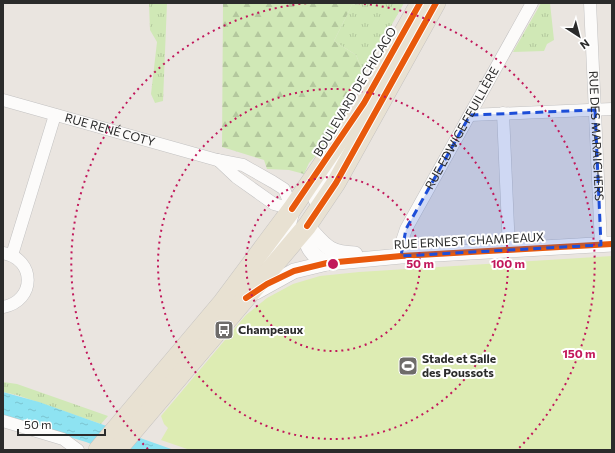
<svg xmlns="http://www.w3.org/2000/svg" width="615" height="453" font-family="Commissioner,sans-serif">
  <style>
    .grass { fill: url(#grass-tufts) }
    .forest { fill: url(#forest-firs) }
    .pitch { fill: #ddecb3 }
    .water { fill: url(#water-ripples) }
    .lines { fill: none; stroke-linecap: round; stroke-linejoin: round }
    .minor-casing { stroke: #c3c2c2; stroke-width: 13 }
    .tertiary-casing { stroke: #c3c2c2; stroke-width: 16 }
    .primary-casing { stroke: #c5c3c1; stroke-width: 20 }
    .minor { stroke: #fcfbfa; stroke-width: 12 }
    .tertiary { stroke: #fcfbfa; stroke-width: 15 }
    .primary { stroke: #e8e1d2; stroke-width: 19 }
    .cycleway-casing { stroke: #fff; stroke-width: 8 }
    .cycleway { stroke: #e8590c; stroke-width: 6 }
    .marked { fill: #1d4ed8; fill-opacity: 0.2; stroke: #1d4ed8; stroke-width: 3; stroke-dasharray: 8 5; stroke-linejoin: round }
    .ring { fill: none; stroke: #c2185b; stroke-width: 2; stroke-dasharray: 2 4 }
    .labels { text-anchor: middle; stroke-width: 4; stroke-linejoin: round; paint-order: stroke }
    .street-label { font-size: 12px; fill: #2b2b2b; stroke: #fff }
    .poi-label { font-size: 12px; font-weight: bold; fill: #2b2b2b; stroke: #fff; text-anchor: start }
    .centre { fill: #c2185b; stroke: #fff; stroke-width: 2 }
    .ring-label { font-size: 12px; text-anchor: middle; font-weight: bold; fill: #c2185b; stroke: #fff; stroke-width: 4; stroke-linejoin: round; paint-order: stroke }
  </style>
  <defs>
    <pattern id="grass-tufts" width="24" height="20" patternUnits="userSpaceOnUse"><rect width="24" height="20" fill="#d0e8b6"/><path d="M3 7l-1-3M5 7V3M7 7l1-3M15 17l-1-3M17 17v-4M19 17l1-3" fill="none" stroke="#b3c79d"/></pattern>
    <pattern id="forest-firs" width="22" height="20" patternUnits="userSpaceOnUse"><rect width="22" height="20" fill="#d0e8b6"/><path d="M5 1l3.5 6h-7zM16 11l3.5 6h-7z" fill="#b3c79d"/></pattern>
    <pattern id="water-ripples" width="26" height="14" patternUnits="userSpaceOnUse"><rect width="26" height="14" fill="#8ee3f2"/><path d="M2 4q2-2 4 0t4 0M15 11q2-2 4 0t4 0" fill="none" stroke="#7bc3d0"/></pattern>
  </defs>
  <rect width="100%" height="100%" fill="#eae5e0"/>
  <g class="grass">
    <polygon points="149,3 167,3 163,101 155,103 151,94 157,42 150,30"/>
    <polygon points="369,3 404,3 364,74 356,55 334,41 352,5"/>
    <polygon points="541,3 550,3 554,40 547,44 544,51 513,52"/>
    <polygon points="3,382 17,384 108,416 101,424 17,395 3,392"/>
  </g>
  <polygon class="forest" points="223,3 369,3 352,5 334,41 356,55 364,74 321,150 309,163 304,174 289,170 267,169 264,160 222,147"/>
  <polygon class="pitch" points="612,256 612,450 190,450 161,440 168,428 164,424 161,416 246,315 267,298 293,284 320,276 359,272"/>
  <polygon class="water" points="3,392 39,402 174,450 106,450 86,442 3,417"/>
  <g class="lines">
    <defs>
      <g id="minor">
        <path id="s1" d="M590,3L601,245"/>
        <path id="s2" d="M3,100L217,160L243,165L273,182L284,189L292,209"/>
        <polyline points="503,113 509,250"/>
        <polyline points="470,115 612,109"/>
        <polyline points="218,160 236,177 274,204 292,209"/>
        <path d="M3,253C36,259 36,301 3,307"/>
        <polyline points="12,255 55,115"/>
        <path id="s3" d="M401,256L402,241L406,229L532,3"/>
        <polyline points="3,421 63,439 78,450"/>
      </g>
      <g id="tertiary">
        <polyline points="316,200 348,138"/>
        <path d="M308,223C302,241 309,255 327,263"/>
        <path d="M307,226C325,245 327,253 355,254"/>
        <polyline points="269,259 285,237 291,215"/>
        <polyline points="256,292 294,271 327,263 401,256 612,244"/>
      </g>
      <g id="primary">
        <polyline points="98,450 222,303 292,209 364,103 420,3"/>
        <polyline points="117,450 307,226 336,183 436,3"/>
      </g>
    </defs>
    <use href="#minor" class="minor-casing"/>
    <use href="#tertiary" class="tertiary-casing"/>
    <use href="#primary" class="primary-casing"/>
    <use href="#minor" class="minor"/>
    <use href="#tertiary" class="tertiary"/>
    <use href="#primary" class="primary"/>
    <defs>
      <g id="cycleway">
        <polyline points="292,209 364,103 420,3"/>
        <polyline points="307,226 336,183 436,3"/>
        <polyline points="246,298 267,284 294,271 327,263 401,256 612,244"/>
      </g>
    </defs>
    <use href="#cycleway" class="cycleway-casing"/>
    <use href="#cycleway" class="cycleway"/>
  </g>
  <path class="marked" d="M595,110L601,245L401,256L406,229L470,115Z"/>
  <g class="ring">
    <circle cx="333" cy="264" r="87"/>
    <circle cx="333" cy="264" r="175"/>
    <path d="M148 449A262 262 0 0 1 308 3M358 3A262 262 0 0 1 518 449"/>
  </g>
  <defs>
    <symbol id="bus-square" viewBox="-11 -11 22 22"><rect x="-9" y="-9" width="18" height="18" rx="4" fill="#6e6c6a" stroke="#fff"/><path d="M-5-6H5V4H4V6H2V4H-2V6H-4V4H-5ZM-3.5-4V0h7V-4ZM-3.5 1.2v1.5H-2V1.2ZM2 1.2v1.5H3.5V1.2Z" fill="#fff"/></symbol>
    <symbol id="stadium-square" viewBox="-11 -11 22 22"><rect x="-9" y="-9" width="18" height="18" rx="4" fill="#6e6c6a" stroke="#fff"/><path d="M0-5a6.5 5 0 1 0 0 10a6.5 5 0 1 0 0-10ZM-3.5-1.8h7v3.6h-7Z" fill="#fff"/></symbol>
  </defs>
  <g fill-rule="evenodd">
    <use href="#bus-square" x="213" y="319" width="22" height="22"/>
    <use href="#stadium-square" x="397" y="355" width="22" height="22"/>
  </g>
  <g class="labels">
    <g class="street-label">
      <text transform="translate(355 92) rotate(-59)" y="4">BOULEVARD DE CHICAGO</text>
      <text dy="4" stroke="none"><textPath href="#s3" startOffset="143">RUE EDWIGE FEUILLÈRE</textPath></text>
      <text dy="4" stroke="none"><textPath href="#s2" startOffset="111">RUE RENÉ COTY</textPath></text>
      <text dy="4" stroke="none"><textPath href="#s1" startOffset="133">RUE DES MARAICHERS</textPath></text>
      <text transform="translate(469 241) rotate(-3)" y="4">RUE ERNEST CHAMPEAUX</text>
    </g>
    <g class="poi-label">
      <text x="238" y="334">Champeaux</text>
      <text x="422" y="363">Stade et Salle<tspan x="422" dy="14">des Poussots</tspan></text>
    </g>
  </g>
  <circle cx="333" cy="264" r="6" class="centre"/>
  <g class="ring-label">
    <text x="420" y="268">50 m</text>
    <text x="508" y="268">100 m</text>
    <text x="579" y="358">150 m</text>
  </g>
  <rect width="615" height="453" fill="none" stroke="#2b2b2b" stroke-width="8"/>
  <g transform="translate(579 36) rotate(144)" stroke="#ffffff" stroke-width="3" paint-order="stroke">
  <path d="M0-3L7 15L0 10L-7 15Z" fill="#2b2b2b"/>
  <text y="-6" font-size="11" font-weight="bold" text-anchor="middle" fill="#2b2b2b">N</text>
  </g>
  <path d="M18 429v6h87v-6" fill="none" stroke="#2b2b2b" stroke-width="2"/>
  <text x="24" y="429" font-size="12" fill="#2b2b2b" stroke="#ffffff" stroke-width="3" paint-order="stroke">50 m</text>
</svg>
